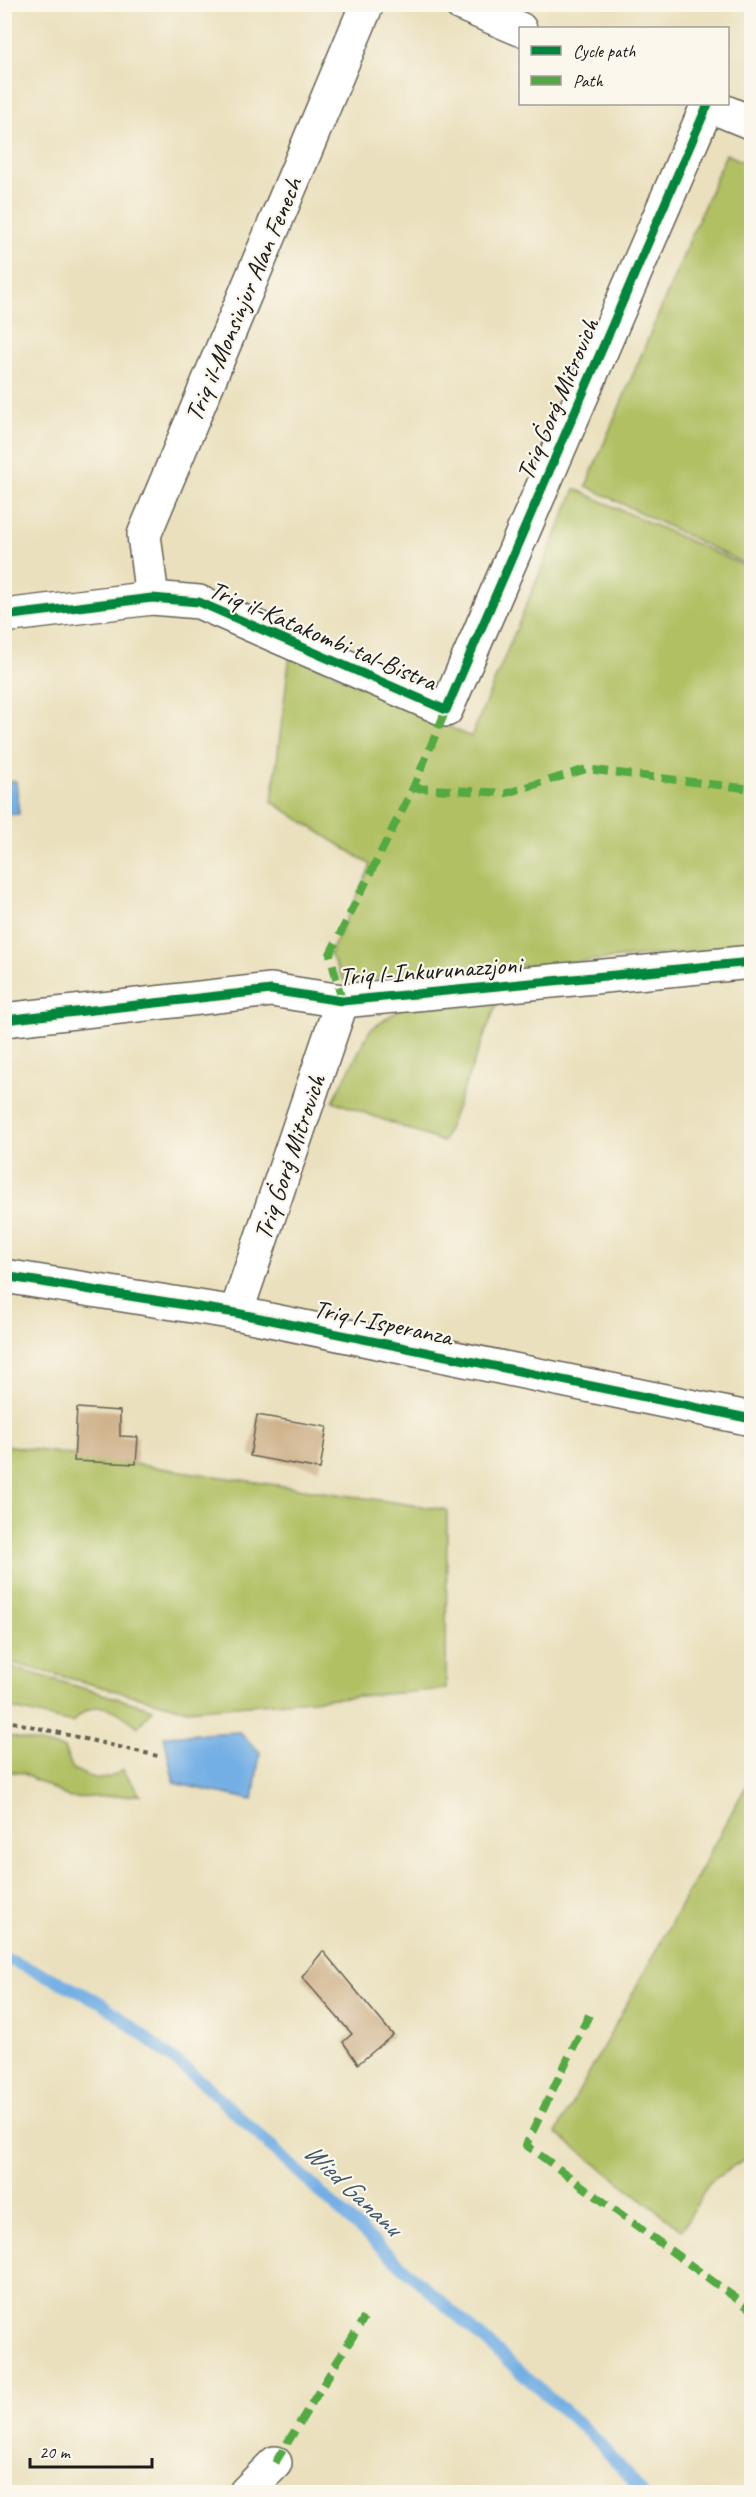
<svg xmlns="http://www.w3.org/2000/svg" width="756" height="2497" font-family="Caveat,sans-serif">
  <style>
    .green { fill: #b1c063; stroke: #666e40; stroke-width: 1.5 }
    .water { fill: #73afe4; stroke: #486680; stroke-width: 1.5 }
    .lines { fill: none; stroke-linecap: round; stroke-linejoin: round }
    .stream { stroke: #73afe4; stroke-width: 12 }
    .building { fill: #cfb28c }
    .minor-casing { stroke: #646154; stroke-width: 36 }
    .path { stroke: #646154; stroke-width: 4; stroke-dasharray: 4.5 4.5; stroke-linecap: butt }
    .minor { stroke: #fff; stroke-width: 33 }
    .quiet { stroke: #52a943; stroke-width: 8; stroke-dasharray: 15 8; stroke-linecap: butt }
    .cycleway-casing { stroke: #fbf7ec; stroke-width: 13 }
    .cycleway { stroke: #00873e; stroke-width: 9 }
    .labels { text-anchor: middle; stroke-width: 4.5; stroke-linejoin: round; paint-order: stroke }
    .street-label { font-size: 26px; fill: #1c1c1c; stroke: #fbf7ec }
    .water-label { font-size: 27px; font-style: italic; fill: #3f576c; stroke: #fbf7ec }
  </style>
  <rect width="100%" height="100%" fill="#fbf7ec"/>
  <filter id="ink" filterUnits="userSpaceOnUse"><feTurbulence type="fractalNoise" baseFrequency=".0167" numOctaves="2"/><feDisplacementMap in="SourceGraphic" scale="12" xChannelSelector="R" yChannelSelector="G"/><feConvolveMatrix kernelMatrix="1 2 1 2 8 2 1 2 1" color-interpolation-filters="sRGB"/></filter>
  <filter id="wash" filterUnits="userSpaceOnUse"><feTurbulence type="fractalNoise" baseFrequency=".008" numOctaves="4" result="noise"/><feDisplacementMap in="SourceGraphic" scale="24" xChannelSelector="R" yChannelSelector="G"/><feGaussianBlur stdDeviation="1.35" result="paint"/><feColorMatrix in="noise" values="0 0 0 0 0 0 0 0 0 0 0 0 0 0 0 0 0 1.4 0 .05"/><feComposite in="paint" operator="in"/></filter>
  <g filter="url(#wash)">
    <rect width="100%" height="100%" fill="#eae0bd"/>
    <g class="green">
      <polygon points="726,154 751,165 751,567 586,486"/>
      <polygon points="575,489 751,569 751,947 344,981 330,954 371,865 272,802 290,653 471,737"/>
      <polygon points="499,998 443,1142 333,1101 370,1030 407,1004"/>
      <polygon points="4,1445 447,1510 446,1689 187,1710 5,1661"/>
      <path d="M5,1665L153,1709L138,1727C114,1707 95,1696 72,1723L5,1707Z"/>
      <path d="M5,1735L64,1749L73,1769C94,1779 102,1784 123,1770L140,1795L70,1798L22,1773L5,1771Z"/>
      <polygon points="751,1777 751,2154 709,2183 682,2230 556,2133"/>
    </g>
    <g class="water">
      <polygon points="16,781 19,814 5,815 5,782"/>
      <polygon points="239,1732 260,1752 253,1800 174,1783 164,1736"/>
    </g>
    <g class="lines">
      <polyline class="stream" points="4,1958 45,1975 102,2003 202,2082 352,2222 599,2442 642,2492"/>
    </g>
    <g id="blocks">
      <g class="building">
        <polygon points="77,1408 120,1411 120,1436 138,1437 136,1464 74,1461"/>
        <polygon points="257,1415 327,1427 320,1469 250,1456"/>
        <polygon points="323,1951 393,2035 358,2064 343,2042 352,2034 302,1977"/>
      </g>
    </g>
  </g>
  <g filter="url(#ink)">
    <use href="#blocks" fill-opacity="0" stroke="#646154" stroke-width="1.5"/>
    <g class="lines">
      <defs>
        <g id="minor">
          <polyline points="461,4 520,29"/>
          <polyline points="706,104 752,123"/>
          <polyline points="152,598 144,535 367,4"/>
          <polyline points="4,616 152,598 199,602 446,710 708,104"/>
          <polyline points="4,1020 271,990 342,1001 752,962"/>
          <polyline points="4,1276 236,1313 752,1419"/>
          <polyline points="236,1313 342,1001"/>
          <polyline points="246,2492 275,2463"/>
        </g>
      </defs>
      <use href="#minor" class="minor-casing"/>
      <polyline class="path" points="4,1720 158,1756"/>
      <use href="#minor" class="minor"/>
      <g class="quiet">
        <polyline points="413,788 507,793 586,769 752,789"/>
        <polyline points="342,1001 330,954 413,788 446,710"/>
        <polyline points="589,2015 526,2145 752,2310"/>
        <polyline points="275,2463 364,2318"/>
      </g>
      <defs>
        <g id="cycleway">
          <polyline points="4,616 152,598 199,602 446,710 708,104"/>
          <polyline points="4,1020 271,990 342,1001 752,962"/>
          <polyline points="4,1276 236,1313 752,1419"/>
        </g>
      </defs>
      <use href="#cycleway" class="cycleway-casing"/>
      <use href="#cycleway" class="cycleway"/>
    </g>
  </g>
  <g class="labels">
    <g class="street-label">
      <text transform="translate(243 299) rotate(-67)" y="9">Triq il-Monsinjur Alan Fenech</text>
      <text transform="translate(557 399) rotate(-67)" y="9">Triq Ġorġ Mitrovich</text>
      <text transform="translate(323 635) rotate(23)" y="9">Triq il-Katakombi tal-Bistra</text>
      <text transform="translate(430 970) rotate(-4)" y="9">Triq l-Inkurunazzjoni</text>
      <text transform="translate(289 1157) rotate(-71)" y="9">Triq Ġorġ Mitrovich</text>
      <text transform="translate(383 1322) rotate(12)" y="9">Triq l-Isperanza</text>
    </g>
    <g class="water-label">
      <text transform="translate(353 2189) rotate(43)" y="9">Wied Gananu</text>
    </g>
  </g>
  <rect width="756" height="2497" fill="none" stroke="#fbf7ec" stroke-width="24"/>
  <rect x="519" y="27" width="210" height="78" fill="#fbf7ec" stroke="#a29f99" stroke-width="1.5"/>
  <rect x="531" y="46" width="30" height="9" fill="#00873e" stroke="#a29f99" stroke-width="1.5"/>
  <text x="573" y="57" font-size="18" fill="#1c1c1c">Cycle path</text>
  <rect x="531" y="76" width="30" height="9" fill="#52a943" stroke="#a29f99" stroke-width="1.5"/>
  <text x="573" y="87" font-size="18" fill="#1c1c1c">Path</text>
  <path d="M30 2458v9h122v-9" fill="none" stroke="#1c1c1c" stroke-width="3"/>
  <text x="39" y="2458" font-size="18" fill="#1c1c1c" stroke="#fbf7ec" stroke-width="4.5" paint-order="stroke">20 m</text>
</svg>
